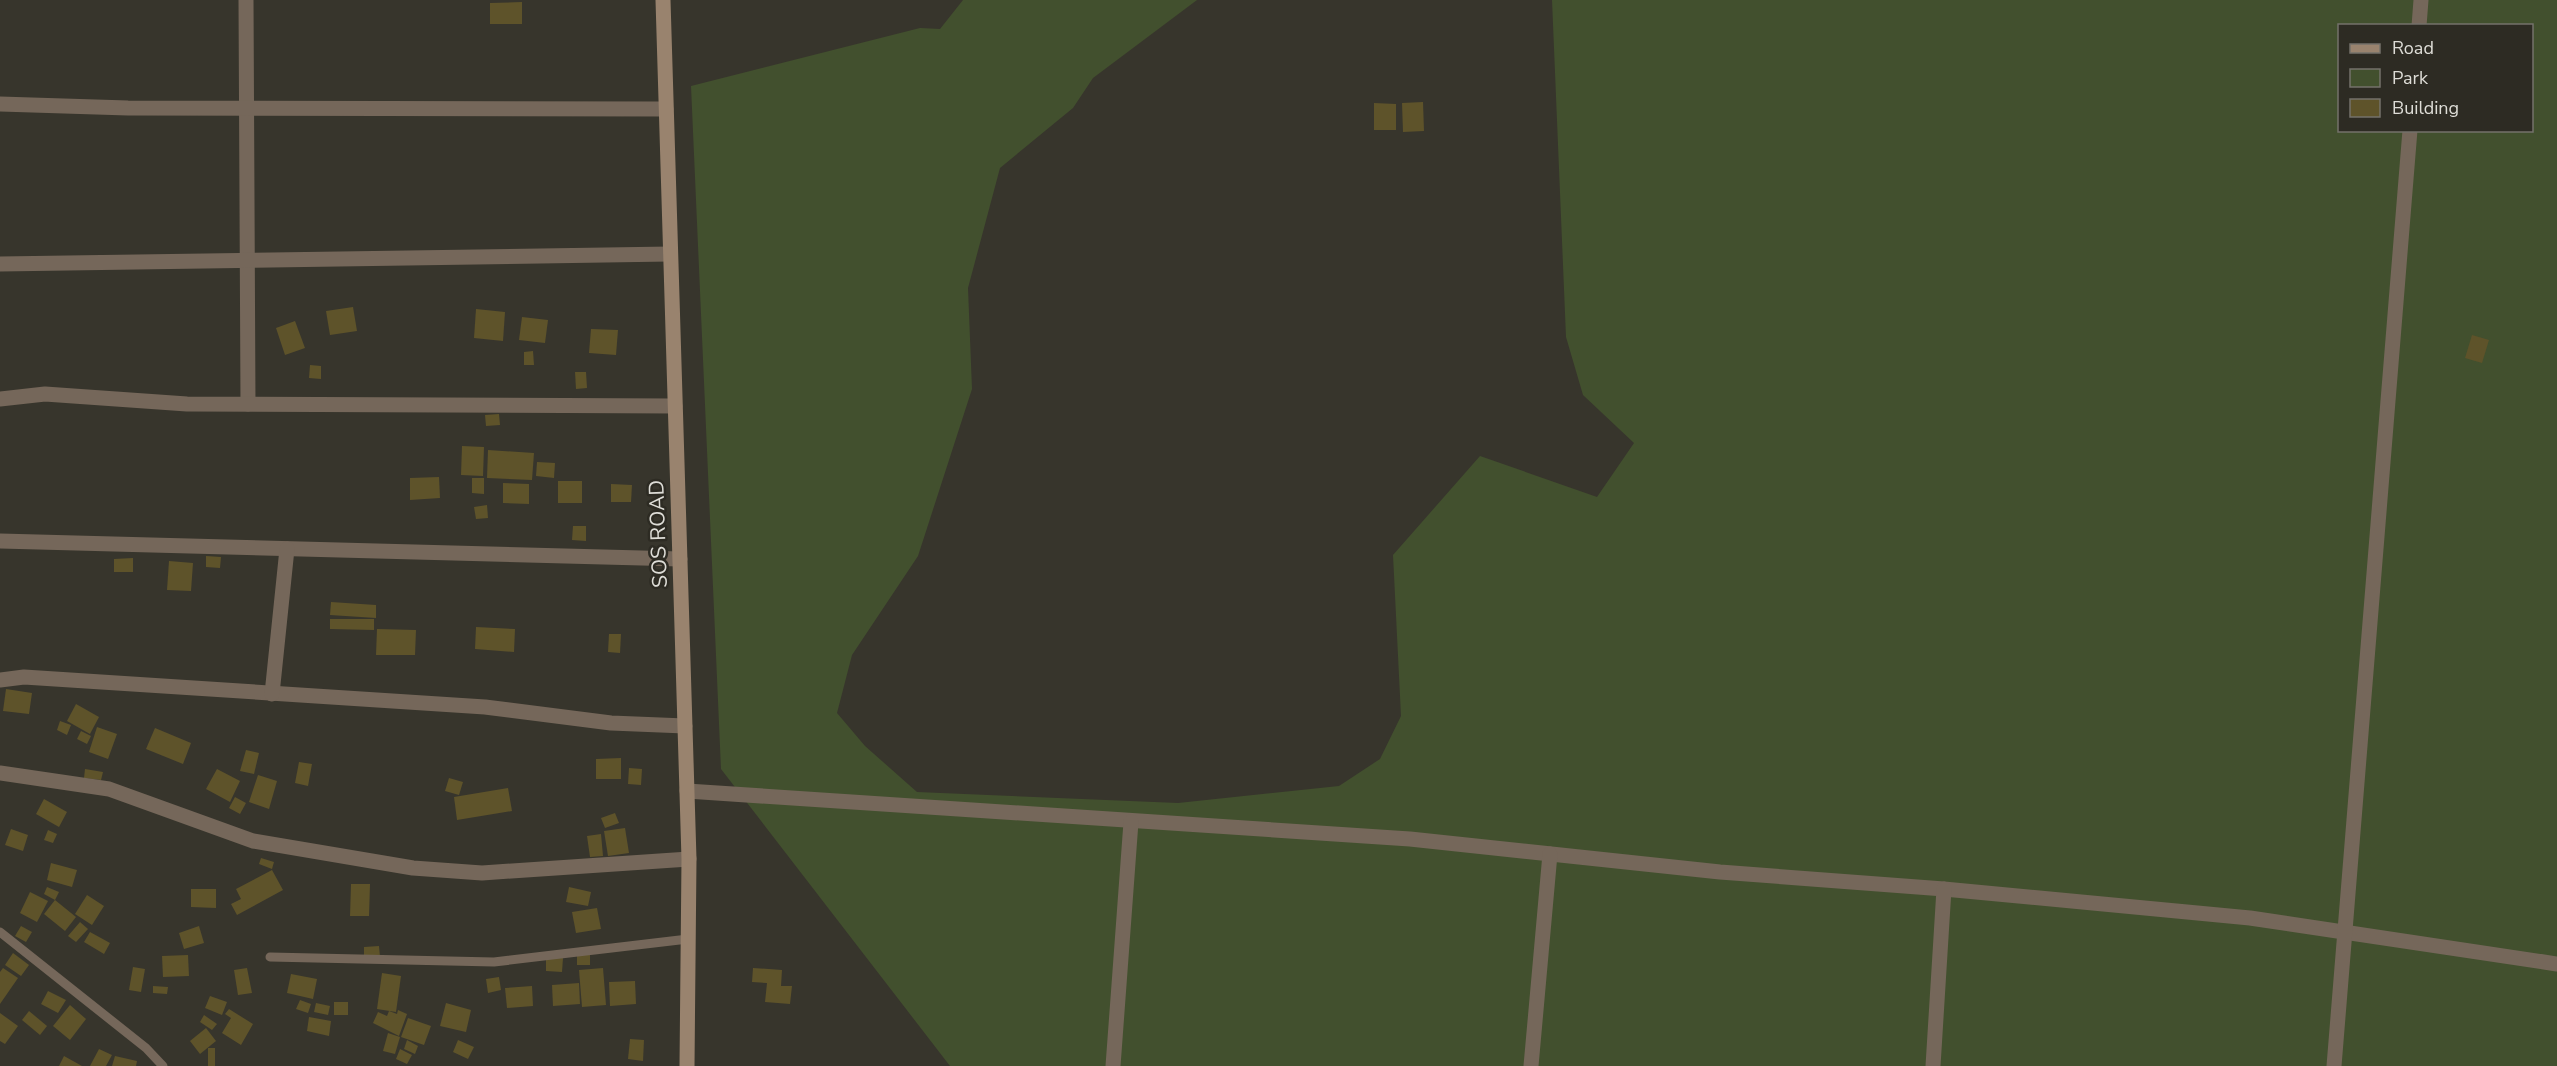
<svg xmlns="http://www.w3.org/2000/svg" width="2557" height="1066" font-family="'Nunito Sans',sans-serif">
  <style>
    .green { fill: #42502e; fill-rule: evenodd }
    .building { fill: #5e532a }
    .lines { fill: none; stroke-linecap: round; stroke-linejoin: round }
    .lane { stroke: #75675a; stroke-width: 9 }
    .street { stroke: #75675a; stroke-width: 15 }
    .secondary { stroke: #99836e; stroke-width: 15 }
    .labels { text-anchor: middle; stroke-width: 5; stroke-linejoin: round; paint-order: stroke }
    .street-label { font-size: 21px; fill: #deddd7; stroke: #2d2b23 }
  </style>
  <rect width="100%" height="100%" fill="#37352c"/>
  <path class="green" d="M963,0H1197L1093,78L1073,108L1000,168L968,288L972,389L918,556L852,655L837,713L865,746L917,792L1178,803L1339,786L1380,759L1401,716L1393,555L1480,456L1597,497L1634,443L1583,395L1566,337L1552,0H2557V1066H950L721,769L691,86L920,28L940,29ZM2340,26H2532V130H2340Z"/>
  <g class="building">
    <polygon points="522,2 522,24 490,24 490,3"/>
    <polygon points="1423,102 1424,131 1403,132 1402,103"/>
    <polygon points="1374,103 1396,104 1396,130 1374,130"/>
    <polygon points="353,307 357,331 330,335 326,311"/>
    <polygon points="476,309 505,312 503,341 474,338"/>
    <polygon points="522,317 548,320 545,343 519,340"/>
    <polygon points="295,321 305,348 285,355 276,328"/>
    <polygon points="591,329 618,330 616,355 589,353"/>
    <polygon points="2472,335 2489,340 2482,363 2465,358"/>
    <polygon points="533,351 534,365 524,365 524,352"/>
    <polygon points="310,365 321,366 321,379 309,378"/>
    <polygon points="575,372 586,372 587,388 576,389"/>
    <polygon points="499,414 500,425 486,426 485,415"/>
    <polygon points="462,446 484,447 483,476 461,475"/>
    <polygon points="488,450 534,453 532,480 487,478"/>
    <polygon points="537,462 555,463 554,478 536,476"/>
    <polygon points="439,477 440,498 410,500 410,478"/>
    <polygon points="472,478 484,478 484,494 472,493"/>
    <rect x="558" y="481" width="24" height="22"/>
    <polygon points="503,483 529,484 529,504 503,503"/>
    <polygon points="611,484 632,485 631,502 611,502"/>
    <polygon points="487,505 488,518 476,519 474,507"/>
    <polygon points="573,526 586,526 586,541 572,540"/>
    <polygon points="206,556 221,557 220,568 206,567"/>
    <polygon points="133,558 133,572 114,572 114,559"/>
    <polygon points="169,561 193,563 191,591 167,590"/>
    <polygon points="331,602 376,605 376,618 330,615"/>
    <polygon points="330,619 374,619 374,630 330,629"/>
    <polygon points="476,627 515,629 514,652 475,649"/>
    <polygon points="377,629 416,630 415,655 376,655"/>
    <polygon points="609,634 621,634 620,653 608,652"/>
    <polygon points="6,689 32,693 29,714 3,711"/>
    <polygon points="76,704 99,717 90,734 67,721"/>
    <polygon points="60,721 71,725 67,735 57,730"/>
    <polygon points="97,727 117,734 108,759 89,752"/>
    <polygon points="155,728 191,743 183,764 146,749"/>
    <polygon points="81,731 91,736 87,744 77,739"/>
    <polygon points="246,750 259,753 254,774 240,771"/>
    <polygon points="621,758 621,779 596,779 596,759"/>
    <polygon points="299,762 312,764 308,786 295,783"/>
    <polygon points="629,768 642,769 641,785 628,784"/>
    <polygon points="85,769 103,772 101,780 84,778"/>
    <polygon points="217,769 240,781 230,802 206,789"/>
    <polygon points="258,775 277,781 269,809 249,802"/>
    <polygon points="449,778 463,782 459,795 445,791"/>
    <polygon points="508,788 512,811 457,820 454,797"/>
    <polygon points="235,797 246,803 240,814 229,808"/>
    <polygon points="44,799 67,812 59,827 36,814"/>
    <polygon points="615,813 619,823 605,828 601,818"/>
    <polygon points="625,828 629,853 608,856 604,831"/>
    <polygon points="11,829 28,835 23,851 5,845"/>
    <polygon points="48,830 57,834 53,843 44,840"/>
    <polygon points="601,834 603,856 590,857 587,836"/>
    <polygon points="261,858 274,862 272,869 259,864"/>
    <polygon points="51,863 77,870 72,887 47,880"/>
    <polygon points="272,870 283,890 237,915 231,904 241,899 236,889"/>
    <polygon points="351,884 370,884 369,916 350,916"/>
    <polygon points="47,887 59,892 55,900 44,894"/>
    <polygon points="569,887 591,892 588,906 566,902"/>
    <polygon points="191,889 216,889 216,908 191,907"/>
    <polygon points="30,892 48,901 37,922 20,913"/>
    <polygon points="87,895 104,906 92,925 75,914"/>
    <polygon points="55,900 76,917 65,931 44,914"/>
    <polygon points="597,908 601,929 576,933 572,912"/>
    <polygon points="80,922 88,929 76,942 68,936"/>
    <polygon points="21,926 32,932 26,942 15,936"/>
    <polygon points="199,926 204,943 184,949 179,933"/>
    <polygon points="90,932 110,943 104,954 84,942"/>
    <polygon points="379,946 380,957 364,958 364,947"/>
    <polygon points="13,953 29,965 21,976 5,965"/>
    <polygon points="188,955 189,976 163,977 162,956"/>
    <rect x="577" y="955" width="13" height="10"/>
    <polygon points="546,957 563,958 562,972 546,971"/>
    <polygon points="133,967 145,969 141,992 129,990"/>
    <polygon points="3,968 18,978 0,1004 0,972"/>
    <polygon points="247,968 252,993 238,995 234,970"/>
    <polygon points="603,968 606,1005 582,1007 579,970"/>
    <polygon points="753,968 782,970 781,986 792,986 790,1004 765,1002 767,983 752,982"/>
    <polygon points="382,973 401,976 396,1012 377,1009"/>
    <polygon points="291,974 317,979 313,999 287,993"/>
    <polygon points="499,977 501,990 488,993 486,979"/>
    <polygon points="635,981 636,1004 610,1006 609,982"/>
    <polygon points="579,983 580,1004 553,1006 552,985"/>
    <polygon points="153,986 168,987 167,994 153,993"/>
    <polygon points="532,986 533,1006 507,1008 505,988"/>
    <polygon points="48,991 66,1000 58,1013 41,1004"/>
    <polygon points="210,996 227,1002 222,1015 205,1008"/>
    <polygon points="300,1000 311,1004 308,1013 296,1009"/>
    <rect x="334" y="1002" width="14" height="13"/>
    <polygon points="316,1003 330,1006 328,1015 314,1012"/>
    <polygon points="446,1003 471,1010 466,1032 440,1026"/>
    <polygon points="70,1005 86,1019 70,1040 53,1026"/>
    <polygon points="229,1009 253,1024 241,1045 222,1033 231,1018 225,1014"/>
    <polygon points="398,1010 407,1014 399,1036 373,1023 378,1012 387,1016 389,1011 397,1014"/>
    <polygon points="29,1011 47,1026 40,1035 22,1020"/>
    <polygon points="0,1013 18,1026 5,1044 0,1041"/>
    <polygon points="204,1015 217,1024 212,1030 200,1022"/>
    <polygon points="309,1017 331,1021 329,1036 307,1031"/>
    <polygon points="408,1018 431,1026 424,1045 401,1037"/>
    <polygon points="206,1028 216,1041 200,1054 190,1041"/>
    <polygon points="388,1033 400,1037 395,1054 383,1051"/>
    <polygon points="630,1039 644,1040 643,1061 628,1059"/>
    <polygon points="407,1040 418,1046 415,1054 404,1049"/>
    <polygon points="458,1040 474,1047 468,1059 453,1052"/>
    <rect x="208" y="1048" width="7" height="18"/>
    <polygon points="99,1049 112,1055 106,1066 90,1066"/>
    <polygon points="400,1049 412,1055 407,1064 396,1059"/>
    <polygon points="64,1056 82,1066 59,1066"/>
    <polygon points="115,1056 137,1061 136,1066 112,1066"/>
  </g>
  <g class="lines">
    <g class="lane">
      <polyline points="0,932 146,1048 163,1066"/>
      <polyline points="270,957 494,962 688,939"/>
    </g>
    <g class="street">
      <polyline points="246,0 248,404"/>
      <polyline points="2419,26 2421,0"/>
      <polyline points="0,104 128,108 666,109"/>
      <polyline points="0,264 670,254"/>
      <polyline points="0,399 45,394 187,404 675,406"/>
      <polyline points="0,541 680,559"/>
      <polyline points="0,680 24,677 485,707 611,723 685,726"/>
      <polyline points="272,694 287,549"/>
      <polyline points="0,773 109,789 253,841 413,868 482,873 689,859"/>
      <polyline points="687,791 1410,839 1720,872 1944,889 2250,918 2557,964"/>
      <polyline points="1113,1066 1131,822"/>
      <polyline points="1531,1066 1550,854"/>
      <polyline points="1933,1066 1944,889"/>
      <polyline points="2334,1066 2410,130"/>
    </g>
    <polyline class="secondary" points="663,0 689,859 687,1066"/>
  </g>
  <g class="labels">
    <g class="street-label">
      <text transform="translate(658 534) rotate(-92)" y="7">SOS ROAD</text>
    </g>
  </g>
  <rect x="2338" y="24" width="195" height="108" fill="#2d2b23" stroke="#74726b" stroke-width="1.5"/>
  <rect x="2350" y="44" width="30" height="9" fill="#99836e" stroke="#74726b" stroke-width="1.5"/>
  <text x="2392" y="54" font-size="18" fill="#deddd7">Road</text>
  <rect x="2350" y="69" width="30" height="18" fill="#42502e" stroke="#74726b" stroke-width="1.5"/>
  <text x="2392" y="84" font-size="18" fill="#deddd7">Park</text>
  <rect x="2350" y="99" width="30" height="18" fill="#5e532a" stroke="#74726b" stroke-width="1.5"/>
  <text x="2392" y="114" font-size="18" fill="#deddd7">Building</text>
</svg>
